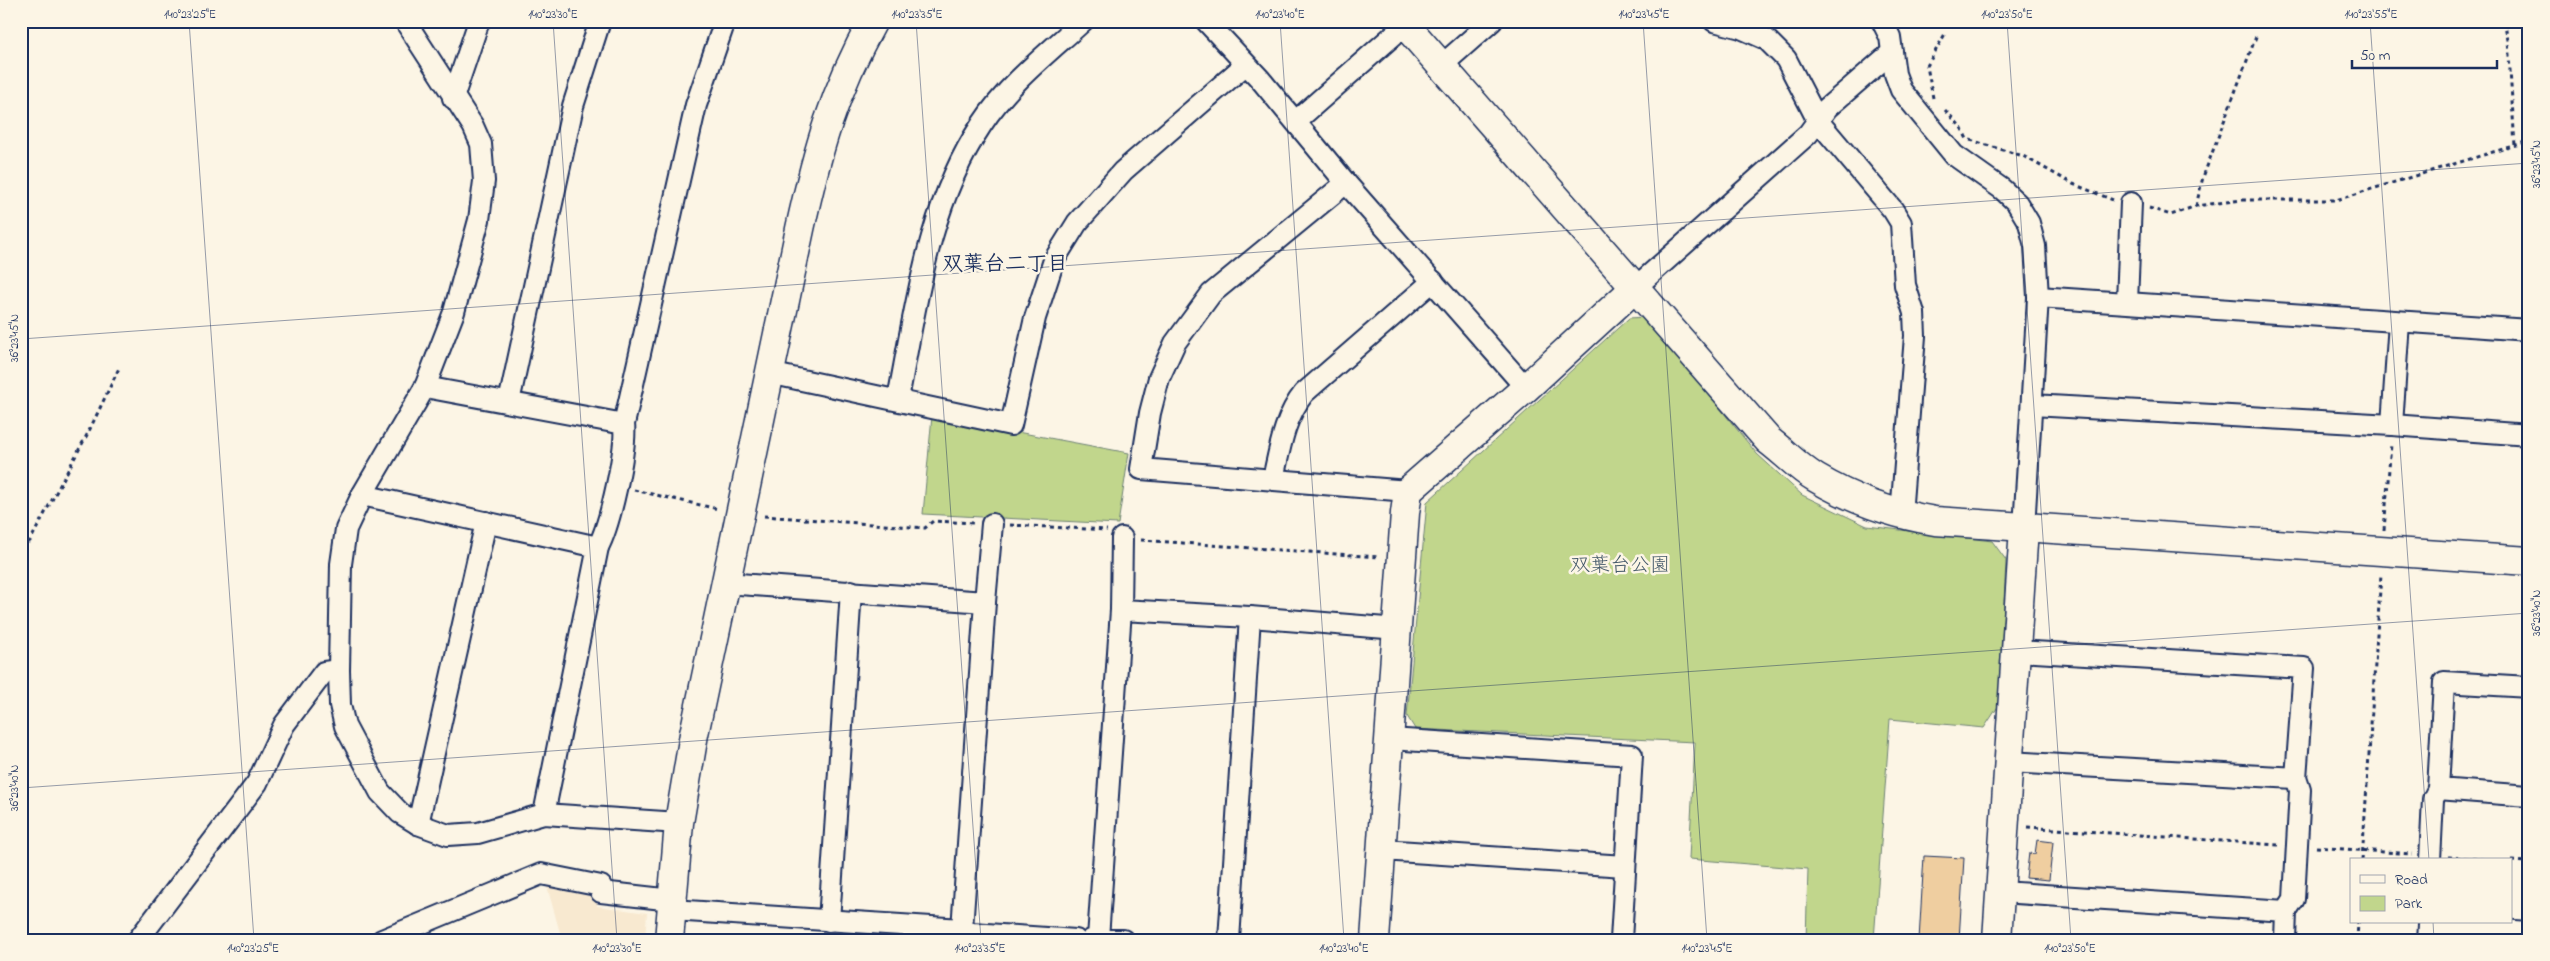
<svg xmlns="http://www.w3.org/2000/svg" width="2550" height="961" font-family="'Indie Flower','Klee One',sans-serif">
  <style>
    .built { fill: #f8e9d0 }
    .green { fill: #c1d68c; stroke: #6e8275 }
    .building { fill: #efcea0; stroke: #1b2f5e }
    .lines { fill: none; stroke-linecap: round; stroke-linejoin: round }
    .street-casing { stroke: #1b2f5e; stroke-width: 24 }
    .secondary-casing { stroke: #1b2f5e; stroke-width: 31 }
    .path { stroke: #1b2f5e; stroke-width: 3; stroke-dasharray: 4 4; stroke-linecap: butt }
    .street { stroke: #fcf5e5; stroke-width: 20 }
    .secondary { stroke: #fcf5e5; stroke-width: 28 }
    .ticks { fill: none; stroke: #1b2f5e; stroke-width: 1; stroke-opacity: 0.45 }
    .labels { text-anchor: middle; stroke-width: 5; stroke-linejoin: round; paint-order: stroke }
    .park-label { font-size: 20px; fill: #44596a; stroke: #fcf5e5 }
    .neighbourhood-label { font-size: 21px; font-weight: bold; fill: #1b2f5e; stroke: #fcf5e5 }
    .neatline { fill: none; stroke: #1b2f5e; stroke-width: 2 }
    .ticks-label { font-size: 12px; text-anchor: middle; fill: #1b2f5e }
  </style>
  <rect width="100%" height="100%" fill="#fcf5e5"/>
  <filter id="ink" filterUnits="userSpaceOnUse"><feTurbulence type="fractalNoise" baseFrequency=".02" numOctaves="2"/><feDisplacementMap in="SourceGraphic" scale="10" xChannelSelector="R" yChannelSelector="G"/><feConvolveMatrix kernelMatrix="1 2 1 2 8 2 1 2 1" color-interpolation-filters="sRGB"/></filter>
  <g filter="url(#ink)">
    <polygon class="built" points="545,879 598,888 597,906 647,913 645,940 562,940"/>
    <g class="green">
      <polygon points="1646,317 1757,454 1802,495 1867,526 1992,541 2006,560 1999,705 1984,728 1890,719 1874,940 1806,940 1808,869 1689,859 1695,742 1415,729 1407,716 1427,502 1629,318"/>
      <polygon points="932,416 1129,453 1118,524 923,514"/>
    </g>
    <g class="building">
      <polygon points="2037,840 2053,842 2049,880 2026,878 2029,853 2035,854"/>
      <polygon points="1924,856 1964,858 1959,940 1919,940"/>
    </g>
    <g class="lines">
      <defs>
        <g id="street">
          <polyline points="405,21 473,126 481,144 484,181 479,220 454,312 425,387 362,495 346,529 341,564 339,670 340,705 345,726 380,792 400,813 418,824 448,835 478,833 544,814 679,823"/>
          <polyline points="1206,21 1260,79 1346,183 1526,388"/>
          <polyline points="1714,21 1741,28 1766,39 1786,59 1818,121 1893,210 1901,223 1905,285 1914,313 1915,336 1901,515"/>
          <polyline points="1882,21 1890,37 1895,74 1901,90 1954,155 2002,189 2017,203 2029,223 2035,246 2038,297 2024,528"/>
          <polyline points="1441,66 1492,21"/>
          <polyline points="453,98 479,21"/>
          <polyline points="1296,121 1405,25"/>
          <polyline points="1346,183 1211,294 1175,343 1159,378 1150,413 1141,469 1408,491"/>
          <polyline points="1636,287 1808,134 1827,108 1892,52"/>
          <polyline points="2038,297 2529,330"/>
          <polyline points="2127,302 2131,203"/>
          <polyline points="769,373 1011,425 1035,318 1054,260 1077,223 1123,171 1245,65"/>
          <polyline points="425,387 624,424"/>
          <path d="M898,399C916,306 928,205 982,124C1008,84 1048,53 1083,21"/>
          <polyline points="509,402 573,106 600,21"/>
          <polyline points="2032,405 2392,425 2529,435"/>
          <polyline points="2392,425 2399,322"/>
          <path d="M1273,479C1280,448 1284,418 1304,393L1433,281"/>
          <polyline points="362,495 598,547 544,814"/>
          <path d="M598,547C610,525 627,449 624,424L696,105L725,21"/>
          <polyline points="725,583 985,602"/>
          <polyline points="1121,610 1122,538"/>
          <polyline points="2529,687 2444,682 2438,789 2529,796"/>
          <polyline points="1390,739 1632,755 1621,940"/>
          <polyline points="2008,762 2296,778 2304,668 2016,651"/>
          <polyline points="418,824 486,522"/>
          <polyline points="1382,850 1625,866"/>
          <polyline points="2430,860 2433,799 2438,789"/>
          <polyline points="2001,892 2286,911 2285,940"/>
          <polyline points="672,910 962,929 972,933 1076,940"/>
          <polyline points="2286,911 2294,899 2300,790 2296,778"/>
          <polyline points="829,921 851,591"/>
          <polyline points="962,929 985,602 992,524"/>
          <polyline points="1098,938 1121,610 1250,617 1398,629"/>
          <polyline points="138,940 257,783 284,725 324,672 339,670"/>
          <polyline points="382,940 541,874 601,886 601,892 672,900"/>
          <polyline points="1091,940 1123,940"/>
          <polyline points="1229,940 1250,617"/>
          <polyline points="2428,940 2429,925 2529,932"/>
        </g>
        <g id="secondary">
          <path d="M1402,21L1768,440C1784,452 1799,468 1816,478C1853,500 1893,514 1935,521L2529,561"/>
          <path d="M669,940L679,823L694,734L800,229C817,151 834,91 873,21"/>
          <polyline points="1375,940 1405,513 1408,491 1526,388 1636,287"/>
          <polyline points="1997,940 2024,528"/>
        </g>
      </defs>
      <use href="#street" class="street-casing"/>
      <use href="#secondary" class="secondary-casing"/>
      <g class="path">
        <polyline points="2504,21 2508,40 2515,146"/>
        <polyline points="1933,98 1927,66 1945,34"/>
        <polyline points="1945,110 1961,127 1967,139 2023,156 2073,184 2113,200"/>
        <polyline points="2196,206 2203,177 2257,34"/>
        <polyline points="2149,208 2171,215 2196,206 2241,200 2336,200 2529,141"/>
        <polyline points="634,490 718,509"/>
        <polyline points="764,516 925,528 933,521 974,523"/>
        <polyline points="1010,525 1107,530"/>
        <polyline points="2384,530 2391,444"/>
        <polyline points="1141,540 1379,557"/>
        <polyline points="21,547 30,541 89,431 120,366"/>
        <polyline points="2027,827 2278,845"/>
        <polyline points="2316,847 2412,854"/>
        <polyline points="2448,857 2491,860"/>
        <polyline points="2362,860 2381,574"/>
        <polyline points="2511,861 2529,862"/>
        <polyline points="2357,940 2358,922"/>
      </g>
      <use href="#street" class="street"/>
      <use href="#secondary" class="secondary"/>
    </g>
  </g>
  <path class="ticks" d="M189,21L254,940M553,21L617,940M916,21L981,940M1280,21L1344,940M1643,21L1707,940M2007,21L2071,940M2370,21L2429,860M21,339L2529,163M21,788L2529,613M2433,922L2434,940"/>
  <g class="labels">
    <g class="park-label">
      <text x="1620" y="571">双葉台公園</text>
    </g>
    <g class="neighbourhood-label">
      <text x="1005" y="270">双葉台二丁目</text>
    </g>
  </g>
  <rect width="2550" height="961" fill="none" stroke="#fcf5e5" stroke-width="55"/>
  <rect x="2350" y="858" width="162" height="65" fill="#fcf5e5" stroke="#a2a6af"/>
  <rect x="2360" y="875" width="25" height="8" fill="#fcf5e5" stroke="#a2a6af"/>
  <text x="2395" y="884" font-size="15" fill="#1b2f5e">Road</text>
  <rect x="2360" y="896" width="25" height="15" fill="#c1d68c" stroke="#a2a6af"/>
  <text x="2395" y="908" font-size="15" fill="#1b2f5e">Park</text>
  <path d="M2352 60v8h145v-8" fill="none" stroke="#1b2f5e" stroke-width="2.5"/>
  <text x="2360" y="60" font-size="15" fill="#1b2f5e" stroke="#fcf5e5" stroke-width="4" paint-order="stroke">50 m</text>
  <rect x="28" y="28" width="2494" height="906" class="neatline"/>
  <g class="ticks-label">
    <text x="190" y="18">140°23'25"E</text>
    <text x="553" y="18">140°23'30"E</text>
    <text x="917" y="18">140°23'35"E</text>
    <text x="1280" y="18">140°23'40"E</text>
    <text x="1644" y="18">140°23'45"E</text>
    <text x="2007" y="18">140°23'50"E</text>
    <text x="2371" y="18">140°23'55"E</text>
    <text transform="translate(2536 164) rotate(-90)" y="4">36°23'45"N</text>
    <text transform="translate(14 338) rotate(-90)" y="4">36°23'45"N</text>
    <text transform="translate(2536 613) rotate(-90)" y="4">36°23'40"N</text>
    <text transform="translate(14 788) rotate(-90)" y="4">36°23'40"N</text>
    <text x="253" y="952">140°23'25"E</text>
    <text x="617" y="952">140°23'30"E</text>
    <text x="980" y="952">140°23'35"E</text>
    <text x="1344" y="952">140°23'40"E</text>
    <text x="1707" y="952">140°23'45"E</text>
    <text x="2070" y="952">140°23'50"E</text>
  </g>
</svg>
